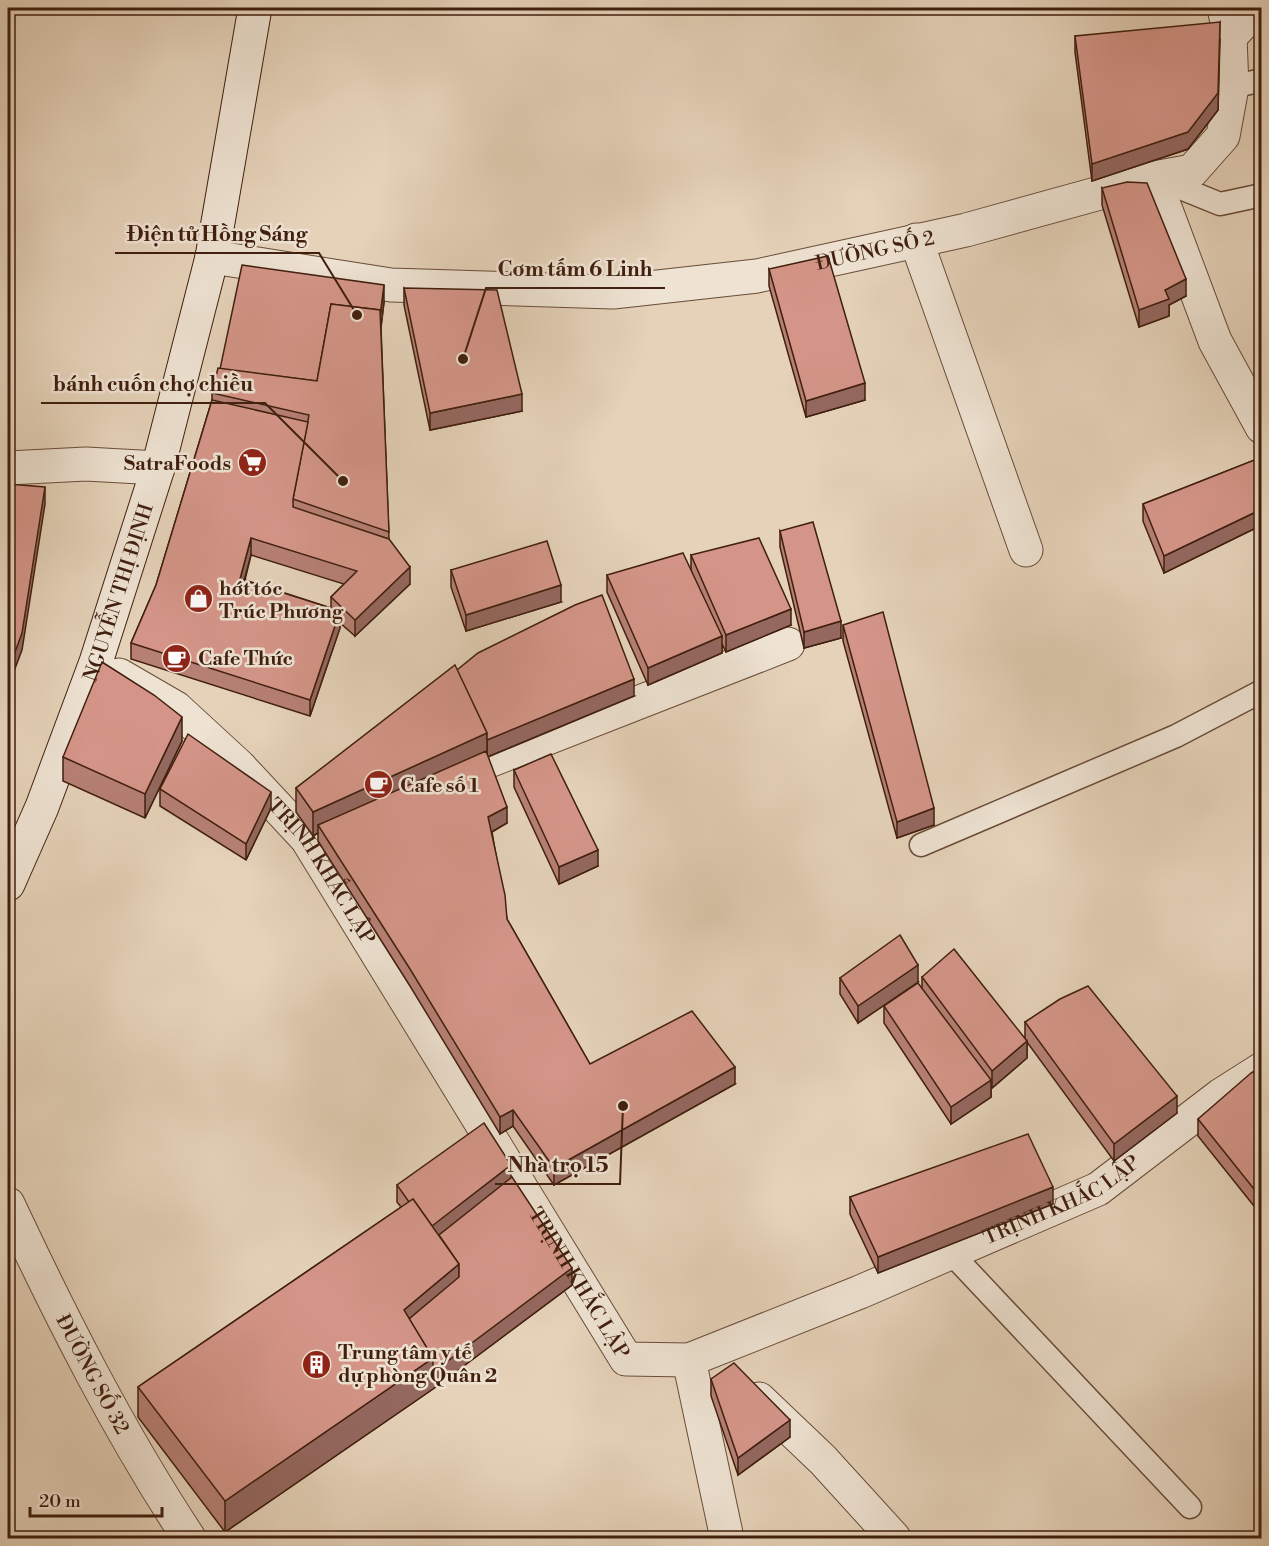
<svg xmlns="http://www.w3.org/2000/svg" width="1269" height="1546" font-family="'Libre Bodoni',serif">
  <style>
    .lines { fill: none; stroke-linecap: round; stroke-linejoin: round }
    .service-casing { stroke: #694c39; stroke-width: 25 }
    .minor-casing { stroke: #694c39; stroke-width: 35 }
    .secondary-casing { stroke: #401f0e; stroke-width: 35 }
    .service { stroke: #eee2d2; stroke-width: 22 }
    .minor { stroke: #eee2d2; stroke-width: 33 }
    .secondary { stroke: #eee2d2; stroke-width: 33 }
    .wall { fill: #b68075; stroke: #401f0e; stroke-width: 1.5; fill-rule: evenodd }
    .shaded-wall { fill: #94685f; stroke: #401f0e; stroke-width: 1.5 }
    .building { fill: #d49588; stroke: #401f0e; stroke-width: 1.5 }
    .labels { text-anchor: middle; stroke-width: 5; stroke-linejoin: round; paint-order: stroke }
    .street-label { font-size: 20px; fill: #401f0e; stroke: #eee2d2 }
    .poi-label { font-size: 20px; font-weight: bold; fill: #401f0e; stroke: #eee2d2; text-anchor: start }
    .leader { fill: none; stroke: #401f0e; stroke-width: 2 }
    .callout-dot { fill: #401f0e; stroke: #eee2d2; stroke-width: 2 }
    .callout-label { font-size: 21px; text-anchor: middle; font-weight: bold; fill: #401f0e; stroke: #eee2d2; stroke-width: 5; stroke-linejoin: round; paint-order: stroke }
  </style>
  <rect width="100%" height="100%" fill="#e5d2b9"/>
  <filter id="stains"><feTurbulence type="fractalNoise" baseFrequency=".00333" numOctaves="4"/><feColorMatrix values="0 0 0 0 .2 0 0 0 0 .09 0 0 0 0 .02 0 0 0 .5 -.17"/></filter>
  <radialGradient id="worn" r=".72"><stop offset=".6" stop-color="#630" stop-opacity="0"/><stop offset="1" stop-color="#630" stop-opacity=".3"/></radialGradient>
  <g class="lines">
    <defs>
      <g id="service">
        <polyline points="1232,87 1262,80"/>
        <polyline points="1156,178 1220,204 1262,195"/>
        <polyline points="921,845 1176,736 1262,691"/>
        <polyline points="951,1253 1190,1507"/>
      </g>
      <g id="minor">
        <polyline points="1230,37 1257,8"/>
        <polyline points="1154,178 1215,341 1262,427"/>
        <polyline points="916,240 1026,550"/>
        <path id="s1" d="M212,257L391,285L613,292L757,276L966,230L1154,178L1192,171L1223,136L1232,87L1230,37L1224,8"/>
        <polyline points="8,468 86,464 158,468"/>
        <path id="s2" d="M119,675L176,708L239,766L307,839L626,1359L689,1360L860,1292L1098,1189L1221,1095L1262,1069"/>
        <polyline points="448,777 788,644"/>
        <path id="s3" d="M8,1204C62,1319 119,1432 189,1538"/>
        <polyline points="689,1360 727,1538"/>
        <polyline points="759,1399 823,1460 894,1538"/>
      </g>
      <g id="secondary">
        <path id="s4" d="M8,884L42,807L96,662L158,468L212,257L255,8"/>
      </g>
    </defs>
    <use href="#service" class="service-casing"/>
    <use href="#minor" class="minor-casing"/>
    <use href="#secondary" class="secondary-casing"/>
    <use href="#service" class="service"/>
    <use href="#minor" class="minor"/>
    <use href="#secondary" class="secondary"/>
  </g>
  <g class="wall">
    <polygon points="1075,36 1220,39 1218,110 1188,149 1092,181 1075,52"/>
    <polygon points="1102,188 1186,296 1169,305 1169,316 1139,327 1102,205"/>
    <polygon points="769,269 865,400 806,417 769,286"/>
    <polygon points="404,288 522,411 430,430 404,305"/>
    <path d="M384,302L381,328L389,539L410,584L355,636L340,623V628L310,716L131,659V643L156,585L212,400V393L220,369ZM251,555L344,584L331,597V608L245,580Z"/>
    <polygon points="1262,457 1262,525 1164,573 1143,521 1143,504"/>
    <polygon points="780,531 841,638 804,648 780,547"/>
    <polygon points="691,555 791,625 726,652 722,644 722,653 648,685 607,592 607,575 691,570"/>
    <polygon points="451,570 561,602 466,631 451,587"/>
    <polygon points="843,625 934,825 897,838 843,641"/>
    <polygon points="457,670 634,696 488,757 507,823 492,832 507,919 590,1064 735,1084 554,1185 513,1126 500,1134 410,986 318,841 318,833 313,836 296,812 296,788"/>
    <polygon points="182,741 145,818 63,781 63,757"/>
    <polygon points="514,770 598,866 559,884 514,787"/>
    <polygon points="160,789 271,808 246,860 160,806"/>
    <polygon points="922,977 1025,1038 1025,1022 1177,1113 1114,1161 1027,1042 1027,1058 992,1088 991,1086 991,1097 951,1124 884,1023 884,1006 922,988"/>
    <polygon points="840,978 918,982 858,1023 840,994"/>
    <polygon points="1262,1066 1262,1216 1198,1136 1198,1119"/>
    <polygon points="511,1177 572,1285 433,1389 225,1532 138,1417 138,1387 401,1207 397,1202 397,1185"/>
    <polygon points="850,1197 1053,1204 878,1273 850,1214"/>
    <polygon points="711,1379 790,1437 738,1475 711,1396"/>
  </g>
  <g class="shaded-wall">
    <polygon points="1220,22 1218,110 1188,149 1092,181 1092,164"/>
    <polygon points="1186,279 1186,296 1169,305 1169,316 1139,327 1139,310 1165,290"/>
    <polygon points="384,285 384,302 380,334 380,318"/>
    <polygon points="865,383 865,400 806,417 806,401"/>
    <polygon points="522,394 522,411 430,430 430,413"/>
    <polygon points="45,487 45,504 22,650 8,687 8,671"/>
    <polygon points="1262,509 1262,525 1164,573 1164,556"/>
    <polygon points="251,538 251,555 240,595 240,579"/>
    <polygon points="410,567 410,584 355,636 355,620"/>
    <polygon points="561,585 561,602 466,631 466,615"/>
    <polygon points="791,609 791,625 726,652 726,635"/>
    <polygon points="340,611 340,628 310,716 310,700"/>
    <polygon points="841,621 841,638 804,648 804,632"/>
    <polygon points="722,636 722,653 648,685 648,668"/>
    <polygon points="634,679 634,696 487,757 487,740"/>
    <polygon points="182,717 182,741 145,818 145,794"/>
    <polygon points="487,733 487,757 318,825 318,833 313,836 313,812"/>
    <polygon points="271,792 271,808 246,860 246,844"/>
    <polygon points="507,807 507,823 488,834 488,817"/>
    <polygon points="934,808 934,825 897,838 897,822"/>
    <polygon points="598,850 598,866 559,884 559,867"/>
    <polygon points="918,965 918,982 858,1023 858,1006"/>
    <polygon points="1027,1041 1027,1058 992,1088 992,1071"/>
    <polygon points="735,1067 735,1084 554,1185 554,1168"/>
    <polygon points="991,1080 991,1097 951,1124 951,1107"/>
    <polygon points="1177,1096 1177,1113 1114,1161 1114,1144"/>
    <polygon points="513,1110 513,1126 500,1134 500,1117"/>
    <polygon points="511,1165 511,1182 427,1246 427,1229"/>
    <polygon points="1053,1187 1053,1204 878,1273 878,1257"/>
    <polygon points="459,1264 459,1294 411,1334 404,1310"/>
    <polygon points="572,1268 572,1285 433,1389 225,1532 225,1501 433,1358"/>
    <polygon points="790,1420 790,1437 738,1475 738,1458"/>
  </g>
  <g class="building">
    <polygon points="1220,22 1218,93 1188,132 1092,164 1075,36"/>
    <polygon points="1127,182 1147,183 1186,279 1165,290 1169,299 1139,310 1102,188"/>
    <polygon points="828,256 865,383 806,401 769,269"/>
    <polygon points="242,265 384,285 380,316 380,310 331,304 317,381 220,369"/>
    <polygon points="404,288 497,290 522,394 430,413"/>
    <polygon points="331,304 380,310 389,532 293,499 309,415 212,393 218,368 317,381"/>
    <polygon points="212,400 308,422 293,499 293,507 389,539 410,567 355,620 331,597 357,571 251,538 240,579 340,611 310,700 131,643 156,585"/>
    <polygon points="1262,457 1262,509 1164,556 1143,504"/>
    <polygon points="8,484 45,487 22,633 8,671"/>
    <polygon points="813,522 841,621 804,632 780,531"/>
    <polygon points="759,538 791,609 726,635 691,555"/>
    <polygon points="547,541 561,585 466,615 451,570"/>
    <polygon points="683,553 722,636 648,668 607,575"/>
    <polygon points="602,595 634,679 487,740 487,733 457,670 478,653 575,605"/>
    <polygon points="883,612 934,808 897,822 843,625"/>
    <polygon points="102,662 154,695 182,717 145,794 63,757"/>
    <polygon points="455,665 487,733 313,812 296,788"/>
    <polygon points="188,734 271,792 246,844 160,789"/>
    <polygon points="486,751 507,807 488,817 505,895 507,919 590,1064 692,1011 735,1067 554,1168 513,1110 500,1117 410,969 318,825"/>
    <polygon points="551,754 598,850 559,867 514,770"/>
    <polygon points="900,935 918,965 858,1006 840,978"/>
    <polygon points="954,949 1027,1041 992,1071 922,977"/>
    <polygon points="918,983 991,1080 951,1107 884,1006"/>
    <polygon points="1088,986 1177,1096 1114,1144 1025,1022 1060,999"/>
    <polygon points="1262,1066 1262,1199 1198,1119 1251,1073"/>
    <polygon points="484,1123 511,1165 432,1226 413,1199 409,1202 397,1185"/>
    <polygon points="1028,1134 1053,1187 878,1257 850,1197"/>
    <polygon points="512,1177 572,1268 433,1372 433,1358 409,1319 459,1277 459,1264 439,1235"/>
    <polygon points="413,1199 459,1264 404,1310 433,1358 225,1501 138,1387"/>
    <polygon points="734,1363 790,1420 738,1458 711,1379"/>
  </g>
  <defs>
    <symbol id="supermarket-disc" viewBox="-11 -11 22 22"><circle r="9.5" fill="#8f2418" stroke="#eee2d2"/><path d="M-6-5.5h2.5l.6 2H6L4.5 2H-2.5L-4.4-4H-6ZM-1.5 3.2a1.3 1.3 0 1 0 .1 0ZM3 3.2a1.3 1.3 0 1 0 .1 0Z" fill="#fff"/></symbol>
    <symbol id="shop-disc" viewBox="-11 -11 22 22"><circle r="9.5" fill="#8f2418" stroke="#eee2d2"/><path d="M-5-2.5h2.3a2.7 3.5 0 0 1 5.4 0H5L5.5 6h-11ZM-1.5-2.5h3a1.5 2.3 0 0 0-3 0Z" fill="#fff"/></symbol>
    <symbol id="cafe-disc" viewBox="-11 -11 22 22"><circle r="9.5" fill="#8f2418" stroke="#eee2d2"/><path d="M-5.5-4.5H6V0H3Q3 3.5 0 3.5H-2.5Q-5.5 3.5-5.5 0ZM3-3.2v2h1.7v-2ZM-6 4.5H4V6H-6Z" fill="#fff"/></symbol>
    <symbol id="building-disc" viewBox="-11 -11 22 22"><circle r="9.5" fill="#8f2418" stroke="#eee2d2"/><path d="M-4-6H4V6H1V3H-1V6H-4ZM-2.5-4.3h1.7v1.8h-1.7ZM.8-4.3h1.7v1.8H.8ZM-2.5-1h1.7V.8h-1.7ZM.8-1h1.7V.8H.8Z" fill="#fff"/></symbol>
  </defs>
  <g fill-rule="evenodd">
    <use href="#supermarket-disc" x="236" y="446" width="33" height="33"/>
    <use href="#shop-disc" x="182" y="582" width="33" height="33"/>
    <use href="#cafe-disc" x="160" y="642" width="33" height="33"/>
    <use href="#cafe-disc" x="362" y="768" width="33" height="33"/>
    <use href="#building-disc" x="300" y="1348" width="33" height="33"/>
  </g>
  <g class="labels">
    <g class="street-label">
      <text dy="7" stroke="none"><textPath href="#s1" startOffset="669">ĐƯỜNG SỐ 2</textPath></text>
      <text dy="7" stroke="none"><textPath href="#s4" startOffset="312">NGUYỄN THỊ ĐỊNH</textPath></text>
      <text dy="7" stroke="none"><textPath href="#s2" startOffset="286">TRỊNH KHẮC LẬP</textPath></text>
      <text dy="7" stroke="none"><textPath href="#s2" startOffset="1330">TRỊNH KHẮC LẬP</textPath></text>
      <text dy="7" stroke="none"><textPath href="#s2" startOffset="772">TRỊNH KHẮC LẬP</textPath></text>
      <text dy="7" stroke="none"><textPath href="#s3" startOffset="190">ĐƯỜNG SỐ 32</textPath></text>
    </g>
    <g class="poi-label">
      <text x="231" y="470" text-anchor="end">SatraFoods</text>
      <text x="219" y="595">hớt tóc<tspan x="219" dy="23">Trúc Phương</tspan></text>
      <text x="198" y="665">Cafe Thức</text>
      <text x="400" y="792">Cafe số 1</text>
      <text x="338" y="1359">Trung tâm y tế<tspan x="338" dy="23">dự phòng Quân 2</tspan></text>
    </g>
  </g>
  <path class="leader" d="M357 315L319 253H115M463 359L486 288H665M343 481L265 403H41M623 1106L620 1184H495"/>
  <g class="callout-dot">
    <circle cx="357" cy="315" r="6"/>
    <circle cx="463" cy="359" r="6"/>
    <circle cx="343" cy="481" r="6"/>
    <circle cx="623" cy="1106" r="6"/>
  </g>
  <g class="callout-label">
    <text x="217" y="241">Điện tử Hồng Sáng</text>
    <text x="575" y="276">Cơm tấm 6 Linh</text>
    <text x="153" y="391">bánh cuốn chợ chiều</text>
    <text x="558" y="1172">Nhà trọ 15</text>
  </g>
  <rect width="1269" height="1546" fill="none" stroke="#e5d2b9" stroke-width="30"/>
  <rect x="9" y="9" width="1251" height="1528" fill="none" stroke="#401f0e" stroke-width="3"/>
  <rect x="15" y="15" width="1239" height="1516" fill="none" stroke="#401f0e" stroke-width="1.5"/>
  <path d="M30 1507v9h132v-9" fill="none" stroke="#401f0e" stroke-width="3"/>
  <text x="39" y="1507" font-size="18" fill="#401f0e" stroke="#eee2d2" stroke-width="4.5" paint-order="stroke">20 m</text>
  <rect width="100%" height="100%" filter="url(#stains)"/>
  <rect width="100%" height="100%" fill="url(#worn)"/>
</svg>
